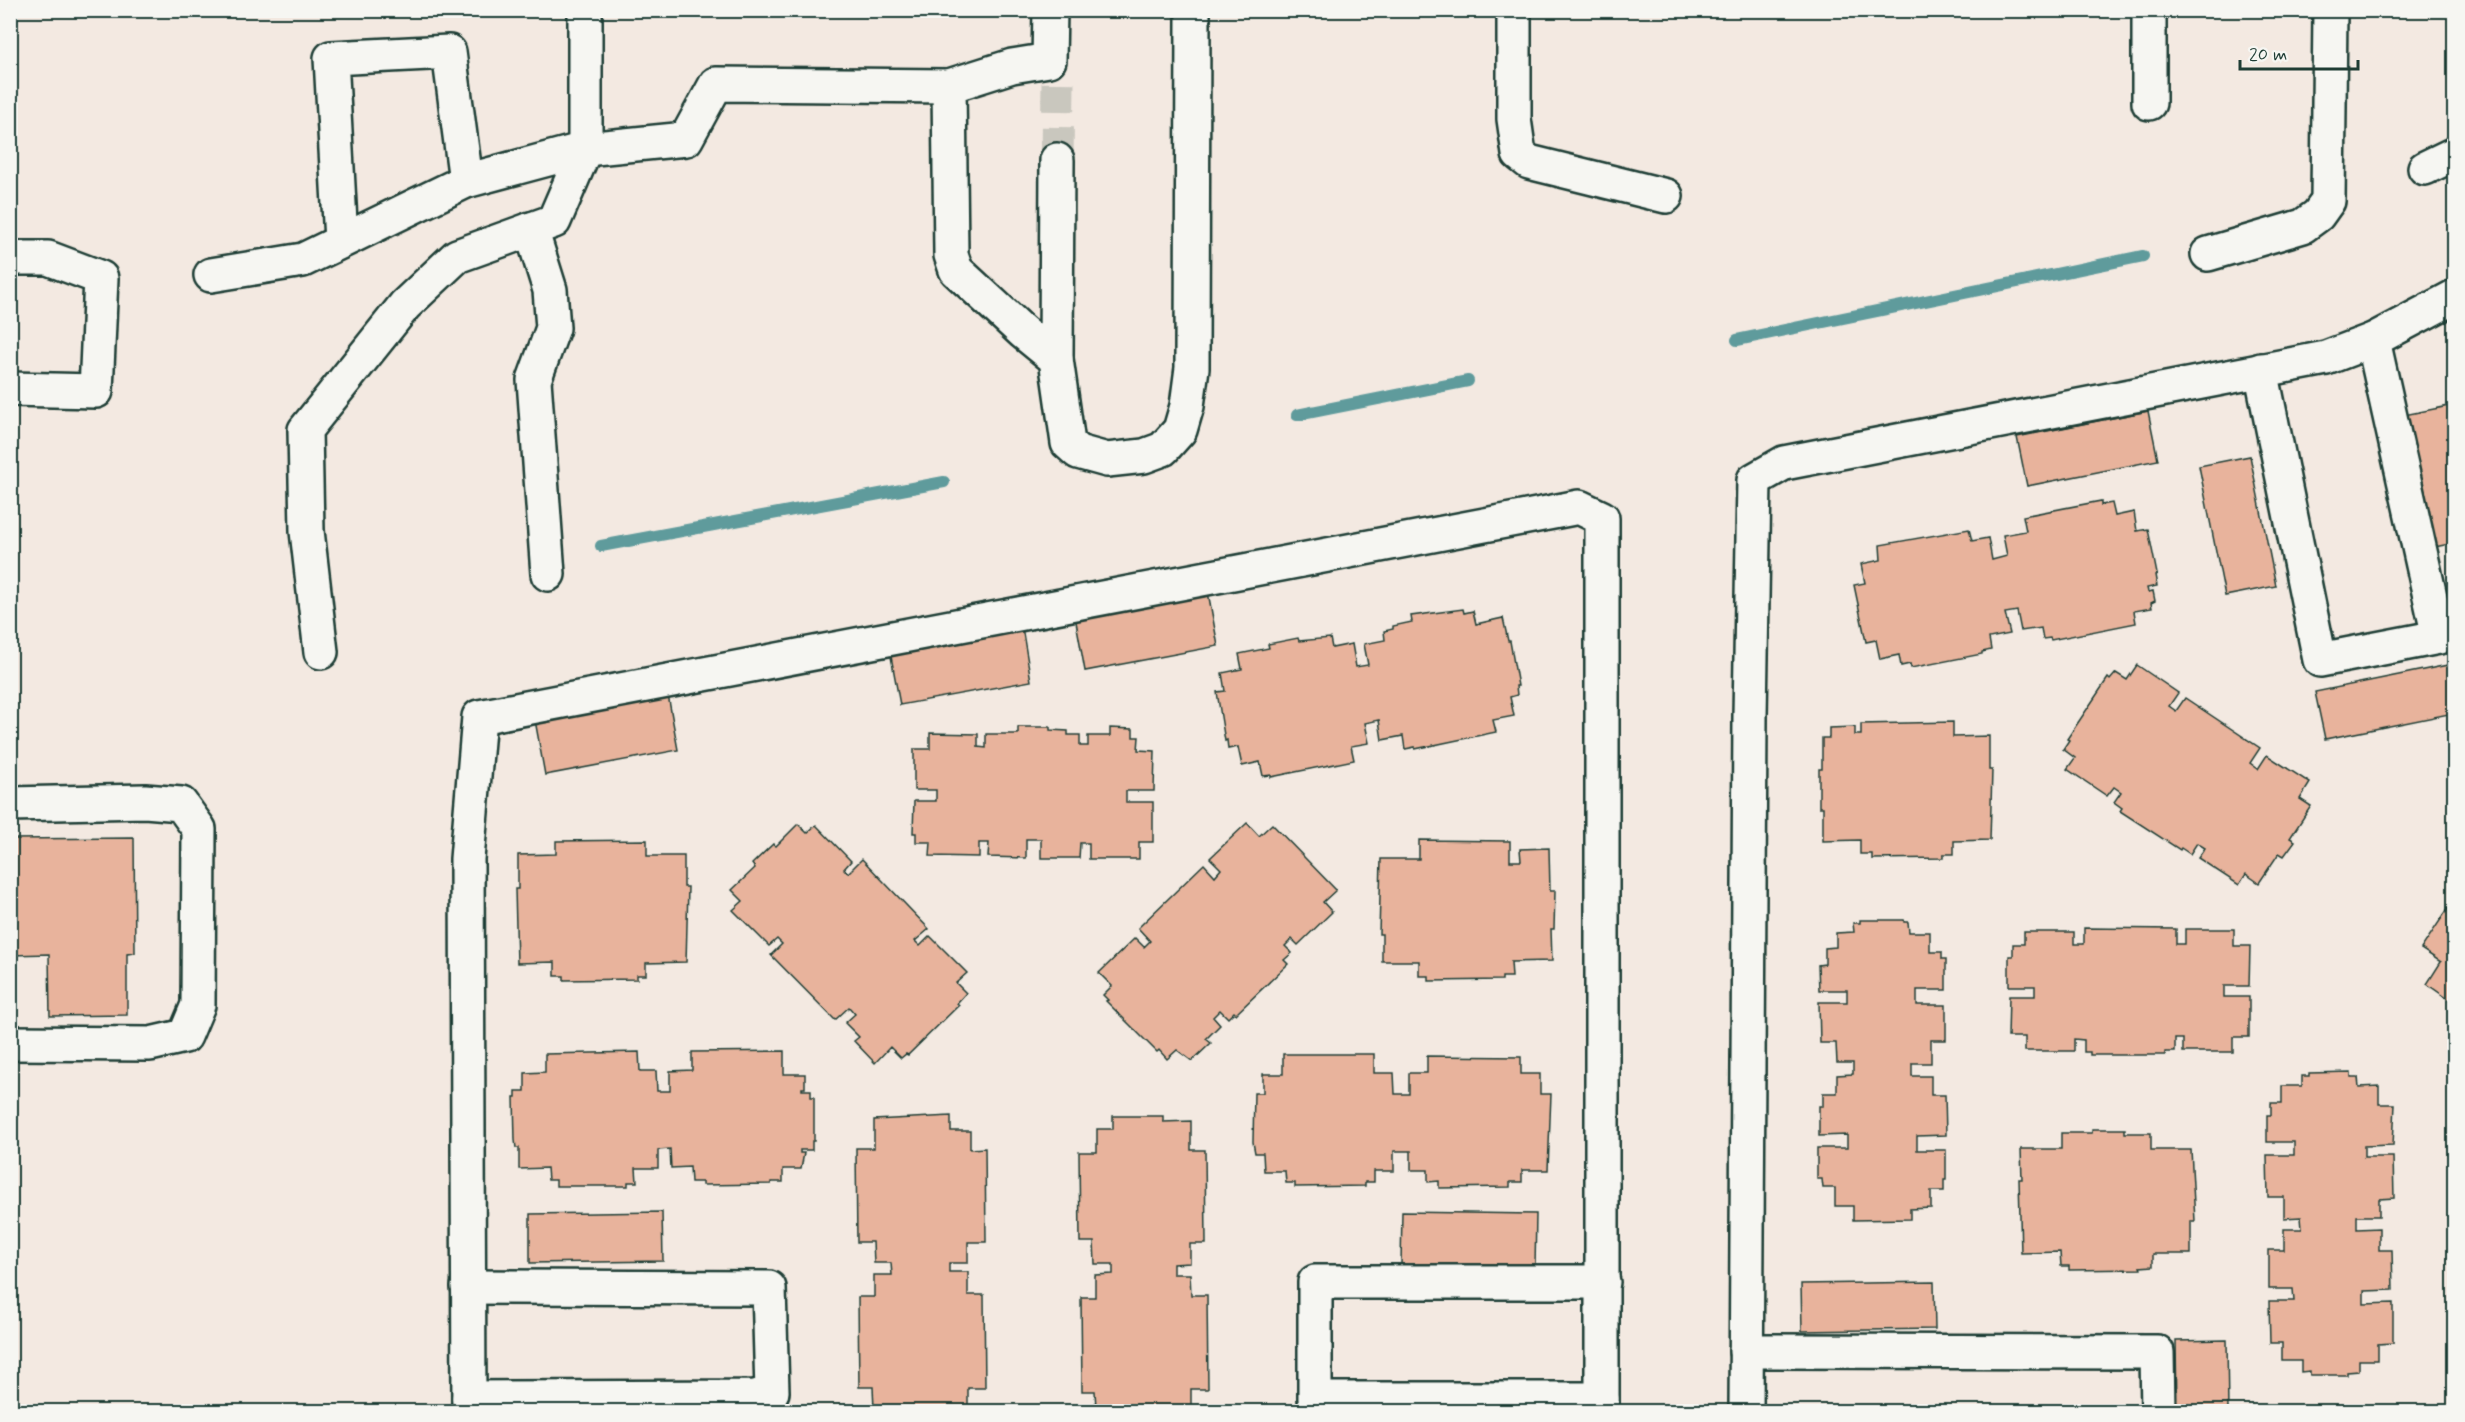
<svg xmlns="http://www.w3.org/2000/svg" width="2465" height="1422" font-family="Mynerve,sans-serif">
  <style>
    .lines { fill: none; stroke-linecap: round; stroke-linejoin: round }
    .stream { stroke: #5f9b9c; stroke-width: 12 }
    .building { fill: #e8b39c; stroke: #1f3d34; stroke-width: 1.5 }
    .minor-tunnel { stroke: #c9c7be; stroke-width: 33; stroke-dasharray: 33 16; stroke-linecap: butt }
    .minor-casing { stroke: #1f3d34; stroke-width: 38 }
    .minor { stroke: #f6f6f2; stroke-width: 33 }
  </style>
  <rect width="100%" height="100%" fill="#f3e9e1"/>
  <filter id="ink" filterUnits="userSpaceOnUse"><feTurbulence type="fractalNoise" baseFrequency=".0167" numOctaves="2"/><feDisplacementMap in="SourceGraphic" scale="12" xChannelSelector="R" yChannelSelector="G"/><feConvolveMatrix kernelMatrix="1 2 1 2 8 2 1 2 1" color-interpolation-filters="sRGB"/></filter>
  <g filter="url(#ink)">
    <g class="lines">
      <g class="stream">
        <polyline points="1737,340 2143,256"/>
        <polyline points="1297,415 1468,381"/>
        <polyline points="601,546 944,482"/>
      </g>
    </g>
    <g class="building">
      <polygon points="2454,405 2454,543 2430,548 2404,415"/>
      <polygon points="2148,411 2158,460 2027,486 2017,437"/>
      <polygon points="2250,456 2276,586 2225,596 2199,466"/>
      <polygon points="2101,501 2101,505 2112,503 2115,516 2134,512 2137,531 2148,529 2157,574 2155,575 2157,586 2147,588 2148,592 2153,591 2155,601 2151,603 2152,608 2134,611 2136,623 2051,640 2050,638 2043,639 2041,628 2021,631 2017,611 2005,613 2010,634 1989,638 1991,650 1982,652 1982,654 1911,668 1910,664 1901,666 1899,655 1880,659 1876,640 1866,642 1854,585 1865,583 1861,564 1881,560 1880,545 1969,529 1972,541 1988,538 1992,560 2007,556 2003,535 2026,531 2023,516"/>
      <polygon points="1208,592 1218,646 1085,671 1075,616"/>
      <polygon points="1463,609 1464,613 1473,611 1476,624 1503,618 1508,641 1510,641 1518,686 1516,686 1517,695 1510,697 1514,716 1493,720 1496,732 1415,749 1415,747 1405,749 1403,736 1382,740 1379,720 1365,723 1369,743 1351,746 1354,760 1271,777 1271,775 1263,776 1260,762 1242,766 1238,747 1228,749 1227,740 1225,741 1217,692 1225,691 1222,673 1242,669 1239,654 1269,648 1268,644 1298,638 1299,641 1330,638 1332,648 1352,644 1356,667 1368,665 1364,644 1385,640 1384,631 1393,629 1393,626 1412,622 1411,616"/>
      <polygon points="1022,627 1031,681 900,705 890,651"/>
      <polygon points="2137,665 2178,693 2169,706 2176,711 2185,698 2260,748 2250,763 2258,769 2267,755 2310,783 2300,799 2311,806 2290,838 2295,841 2284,856 2279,853 2259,883 2246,874 2239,885 2198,858 2205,848 2197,843 2190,854 2181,848 2180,850 2120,811 2122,808 2114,802 2121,792 2114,787 2107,796 2067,769 2075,758 2063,749 2069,740 2067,739 2108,678 2110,680 2116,673 2127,680"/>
      <polygon points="2448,665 2454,698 2454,713 2325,739 2315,692"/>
      <polygon points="668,695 678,750 545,775 535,720"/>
      <polygon points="1953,722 1953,737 1989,736 1989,770 1992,770 1990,840 1954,841 1954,854 1943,854 1943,858 1872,859 1872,854 1860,854 1860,840 1823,841 1823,807 1819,807 1819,769 1822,769 1822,738 1829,738 1829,728 1855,727 1855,735 1861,735 1861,724"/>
      <polygon points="1018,727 1050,727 1050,730 1068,731 1068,735 1080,735 1080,746 1088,746 1088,736 1110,736 1110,728 1133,729 1133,737 1139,737 1138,750 1155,751 1154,791 1126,791 1126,802 1153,802 1153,842 1139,842 1139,859 1089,859 1089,843 1080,843 1079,858 1041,858 1041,839 1026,839 1026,858 988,857 989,843 979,843 979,857 930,856 931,842 916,842 916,833 913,833 914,801 936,801 936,790 914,790 914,749 930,749 930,733 978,734 978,747 986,748 986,734 1018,734"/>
      <polygon points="1247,823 1259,836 1272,824 1336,890 1323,902 1332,912 1298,945 1292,939 1285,946 1292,953 1284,960 1288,964 1236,1014 1234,1012 1228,1018 1220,1010 1213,1017 1220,1025 1206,1039 1211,1043 1192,1061 1177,1050 1167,1059 1159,1050 1157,1052 1106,1001 1108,1000 1103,995 1112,986 1099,973 1135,938 1144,947 1150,941 1138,928 1204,864 1215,876 1221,869 1210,858"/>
      <polygon points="798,824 807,833 816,825 851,861 844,869 848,873 862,859 929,929 915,941 920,946 930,936 967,973 956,983 966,993 957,1003 959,1005 908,1055 906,1054 901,1058 890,1047 875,1063 854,1041 859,1037 845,1023 855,1014 849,1007 835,1020 771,955 782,944 777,939 769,946 733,910 743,901 732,890 755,868 752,864 773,844 776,846"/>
      <polygon points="134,838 135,953 127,954 127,1015 50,1016 49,954 10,955 10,839"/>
      <polygon points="647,840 647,856 684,856 684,887 688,887 686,962 646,963 646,975 637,975 637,979 564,980 564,976 555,976 555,962 517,963 515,889 518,889 518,855 556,854 556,841"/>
      <polygon points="1419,840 1510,841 1510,861 1521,861 1520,849 1549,848 1550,891 1555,891 1554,929 1551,929 1552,961 1511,962 1512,977 1502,977 1502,980 1429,981 1429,976 1419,976 1419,961 1382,961 1382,934 1379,934 1381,859 1419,859"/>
      <polygon points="2449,907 2454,911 2454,1003 2427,984 2441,962 2421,949"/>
      <polygon points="1860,920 1904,920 1904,922 1908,922 1909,932 1930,932 1930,952 1942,952 1942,959 1946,959 1946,990 1917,990 1917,1005 1946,1005 1946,1040 1931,1040 1931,1063 1912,1063 1912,1076 1931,1076 1931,1095 1945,1095 1946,1135 1917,1136 1917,1150 1946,1150 1946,1180 1944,1180 1944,1191 1931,1191 1931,1208 1910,1209 1910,1219 1853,1220 1853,1206 1835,1206 1835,1188 1823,1188 1822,1179 1817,1179 1817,1148 1847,1148 1847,1135 1819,1136 1819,1106 1823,1106 1823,1093 1837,1093 1837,1075 1853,1074 1853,1063 1837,1063 1836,1043 1820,1043 1819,1002 1847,1002 1847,990 1819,990 1818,965 1825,964 1825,948 1836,947 1836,933 1854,932 1853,923 1860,923"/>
      <polygon points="2084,928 2176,929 2176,944 2185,944 2185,929 2234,929 2234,946 2250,946 2249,986 2224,986 2224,997 2249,997 2249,1037 2233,1037 2233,1052 2183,1052 2183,1039 2175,1039 2175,1052 2165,1052 2165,1055 2090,1055 2090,1052 2084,1052 2084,1040 2074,1039 2074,1051 2025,1051 2025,1037 2008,1037 2009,996 2035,996 2035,986 2009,986 2009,956 2013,956 2013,944 2024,944 2024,932 2074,932 2074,944 2084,944"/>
      <polygon points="784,1051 784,1074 805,1074 805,1088 802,1088 802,1090 811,1090 811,1097 814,1097 814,1141 812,1141 812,1150 800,1150 800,1153 804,1153 801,1169 783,1169 783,1182 771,1182 771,1184 702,1185 702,1182 691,1182 690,1167 671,1168 670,1149 658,1150 658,1168 636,1168 637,1182 628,1182 628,1186 556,1186 556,1180 548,1180 547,1168 519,1169 519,1148 516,1148 515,1140 514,1097 516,1097 516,1091 525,1091 525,1073 545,1072 545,1054 639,1052 640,1071 656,1071 657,1091 670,1091 670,1071 692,1070 692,1052"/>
      <polygon points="1283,1054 1374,1054 1374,1073 1394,1073 1395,1094 1409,1094 1409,1073 1427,1073 1427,1056 1521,1057 1521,1074 1540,1074 1540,1094 1551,1094 1548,1170 1522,1170 1522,1182 1510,1182 1510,1187 1439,1188 1439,1181 1428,1182 1428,1170 1411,1170 1411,1151 1394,1151 1394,1171 1374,1171 1374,1182 1365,1182 1365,1186 1295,1187 1295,1183 1286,1183 1285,1171 1264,1171 1263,1153 1255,1153 1253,1142 1254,1093 1263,1093 1263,1074 1283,1074"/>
      <polygon points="2351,1072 2351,1077 2358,1077 2359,1087 2379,1086 2379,1104 2395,1104 2393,1145 2364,1146 2364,1157 2393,1157 2394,1198 2379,1199 2379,1216 2357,1216 2357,1229 2379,1228 2379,1250 2392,1250 2393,1290 2364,1291 2364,1304 2393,1303 2393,1343 2378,1344 2378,1360 2359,1360 2359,1371 2347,1372 2347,1375 2310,1375 2310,1371 2301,1372 2301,1361 2282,1361 2282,1343 2270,1343 2269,1301 2294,1301 2293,1289 2269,1289 2269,1250 2284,1250 2284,1229 2302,1229 2301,1217 2284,1218 2284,1197 2268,1197 2267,1155 2294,1155 2294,1142 2267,1142 2267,1115 2271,1115 2271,1103 2282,1103 2282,1086 2302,1086 2302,1076 2309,1076 2309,1073"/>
      <polygon points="951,1116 951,1131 970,1131 970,1149 985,1148 986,1242 968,1242 968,1263 949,1263 949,1272 968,1272 968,1295 984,1295 985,1388 968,1388 968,1408 949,1408 949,1412 892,1412 892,1408 874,1408 873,1387 859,1387 858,1297 874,1297 874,1275 892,1275 891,1263 874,1263 873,1242 857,1242 856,1148 874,1148 874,1120"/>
      <polygon points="1113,1116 1163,1116 1163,1122 1191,1121 1191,1150 1205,1150 1206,1244 1190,1244 1190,1263 1173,1264 1173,1274 1190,1274 1191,1295 1207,1295 1208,1389 1191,1389 1191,1408 1171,1408 1171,1412 1115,1412 1114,1406 1096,1407 1095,1391 1082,1391 1081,1297 1095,1297 1095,1275 1113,1274 1113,1264 1095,1264 1094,1242 1080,1242 1079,1152 1097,1152 1097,1129 1113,1129"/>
      <polygon points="2092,1129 2125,1129 2125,1133 2151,1133 2151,1150 2191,1150 2195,1221 2191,1221 2191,1254 2153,1254 2153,1266 2140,1267 2141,1269 2069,1270 2069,1266 2061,1266 2060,1252 2021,1253 2019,1179 2022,1179 2021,1149 2061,1149 2061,1133 2092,1133"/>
      <polygon points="662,1212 663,1261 530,1263 530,1214"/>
      <polygon points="1402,1212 1536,1214 1535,1267 1401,1265"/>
      <polygon points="1934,1282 1935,1329 1802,1331 1801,1284"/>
      <polygon points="2227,1340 2228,1412 2177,1412 2176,1341"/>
    </g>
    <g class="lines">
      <polyline class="minor-tunnel" points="1057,160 1058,83"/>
      <defs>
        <g id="minor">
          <polyline points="1050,10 1049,60 1012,66 949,86 951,255 956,270 1023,332 1056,359 1068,443 1078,452 1107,460 1144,456 1163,449 1180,430 1187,406 1192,368 1193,10"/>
          <polyline points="1514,10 1514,119 1519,154 1529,162 1666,196"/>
          <polyline points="2149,10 2149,103"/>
          <polyline points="2425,168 2454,154"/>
          <polyline points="531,229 550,290 553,328 534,380 548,574"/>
          <polyline points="341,241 331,58 449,52 466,181"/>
          <polyline points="2208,254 2303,226 2318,215 2328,201 2330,10"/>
          <polyline points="10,258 48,258 101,278 96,391 10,389"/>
          <polyline points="211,275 303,260 466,181 585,149 686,139 716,84 949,86"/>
          <polyline points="1056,359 1057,160"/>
          <polyline points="2261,370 2320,660 2439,637 2373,340"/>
          <polyline points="321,652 307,531 305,430 405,305 457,256 554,221 585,149 585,10"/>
          <polyline points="10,804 145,801 181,804 199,829 198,1005 185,1036 150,1044 10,1043"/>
          <polyline points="468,1287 769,1288 772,1392 755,1397 469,1398"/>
          <polyline points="1746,1351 2157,1352 2158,1412"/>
          <polyline points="1602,1399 1315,1399 1315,1282 1603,1282"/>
          <polyline points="469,1412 467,859 479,717 1579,507 1602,518 1602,1412"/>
          <polyline points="1746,1412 1750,716 1754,480 1784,463 2326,358 2373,340 2454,297"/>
        </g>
      </defs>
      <use href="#minor" class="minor-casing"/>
      <use href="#minor" class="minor"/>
    </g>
  </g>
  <rect width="2465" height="1422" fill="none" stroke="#f6f6f2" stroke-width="36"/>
  <rect x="18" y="18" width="2429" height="1386" fill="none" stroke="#1f3d34" stroke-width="2" filter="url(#ink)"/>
  <path d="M2240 60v9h118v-9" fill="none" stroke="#1f3d34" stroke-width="3"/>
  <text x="2249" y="60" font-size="18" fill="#1f3d34" stroke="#f6f6f2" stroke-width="4.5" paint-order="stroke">20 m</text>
</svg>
